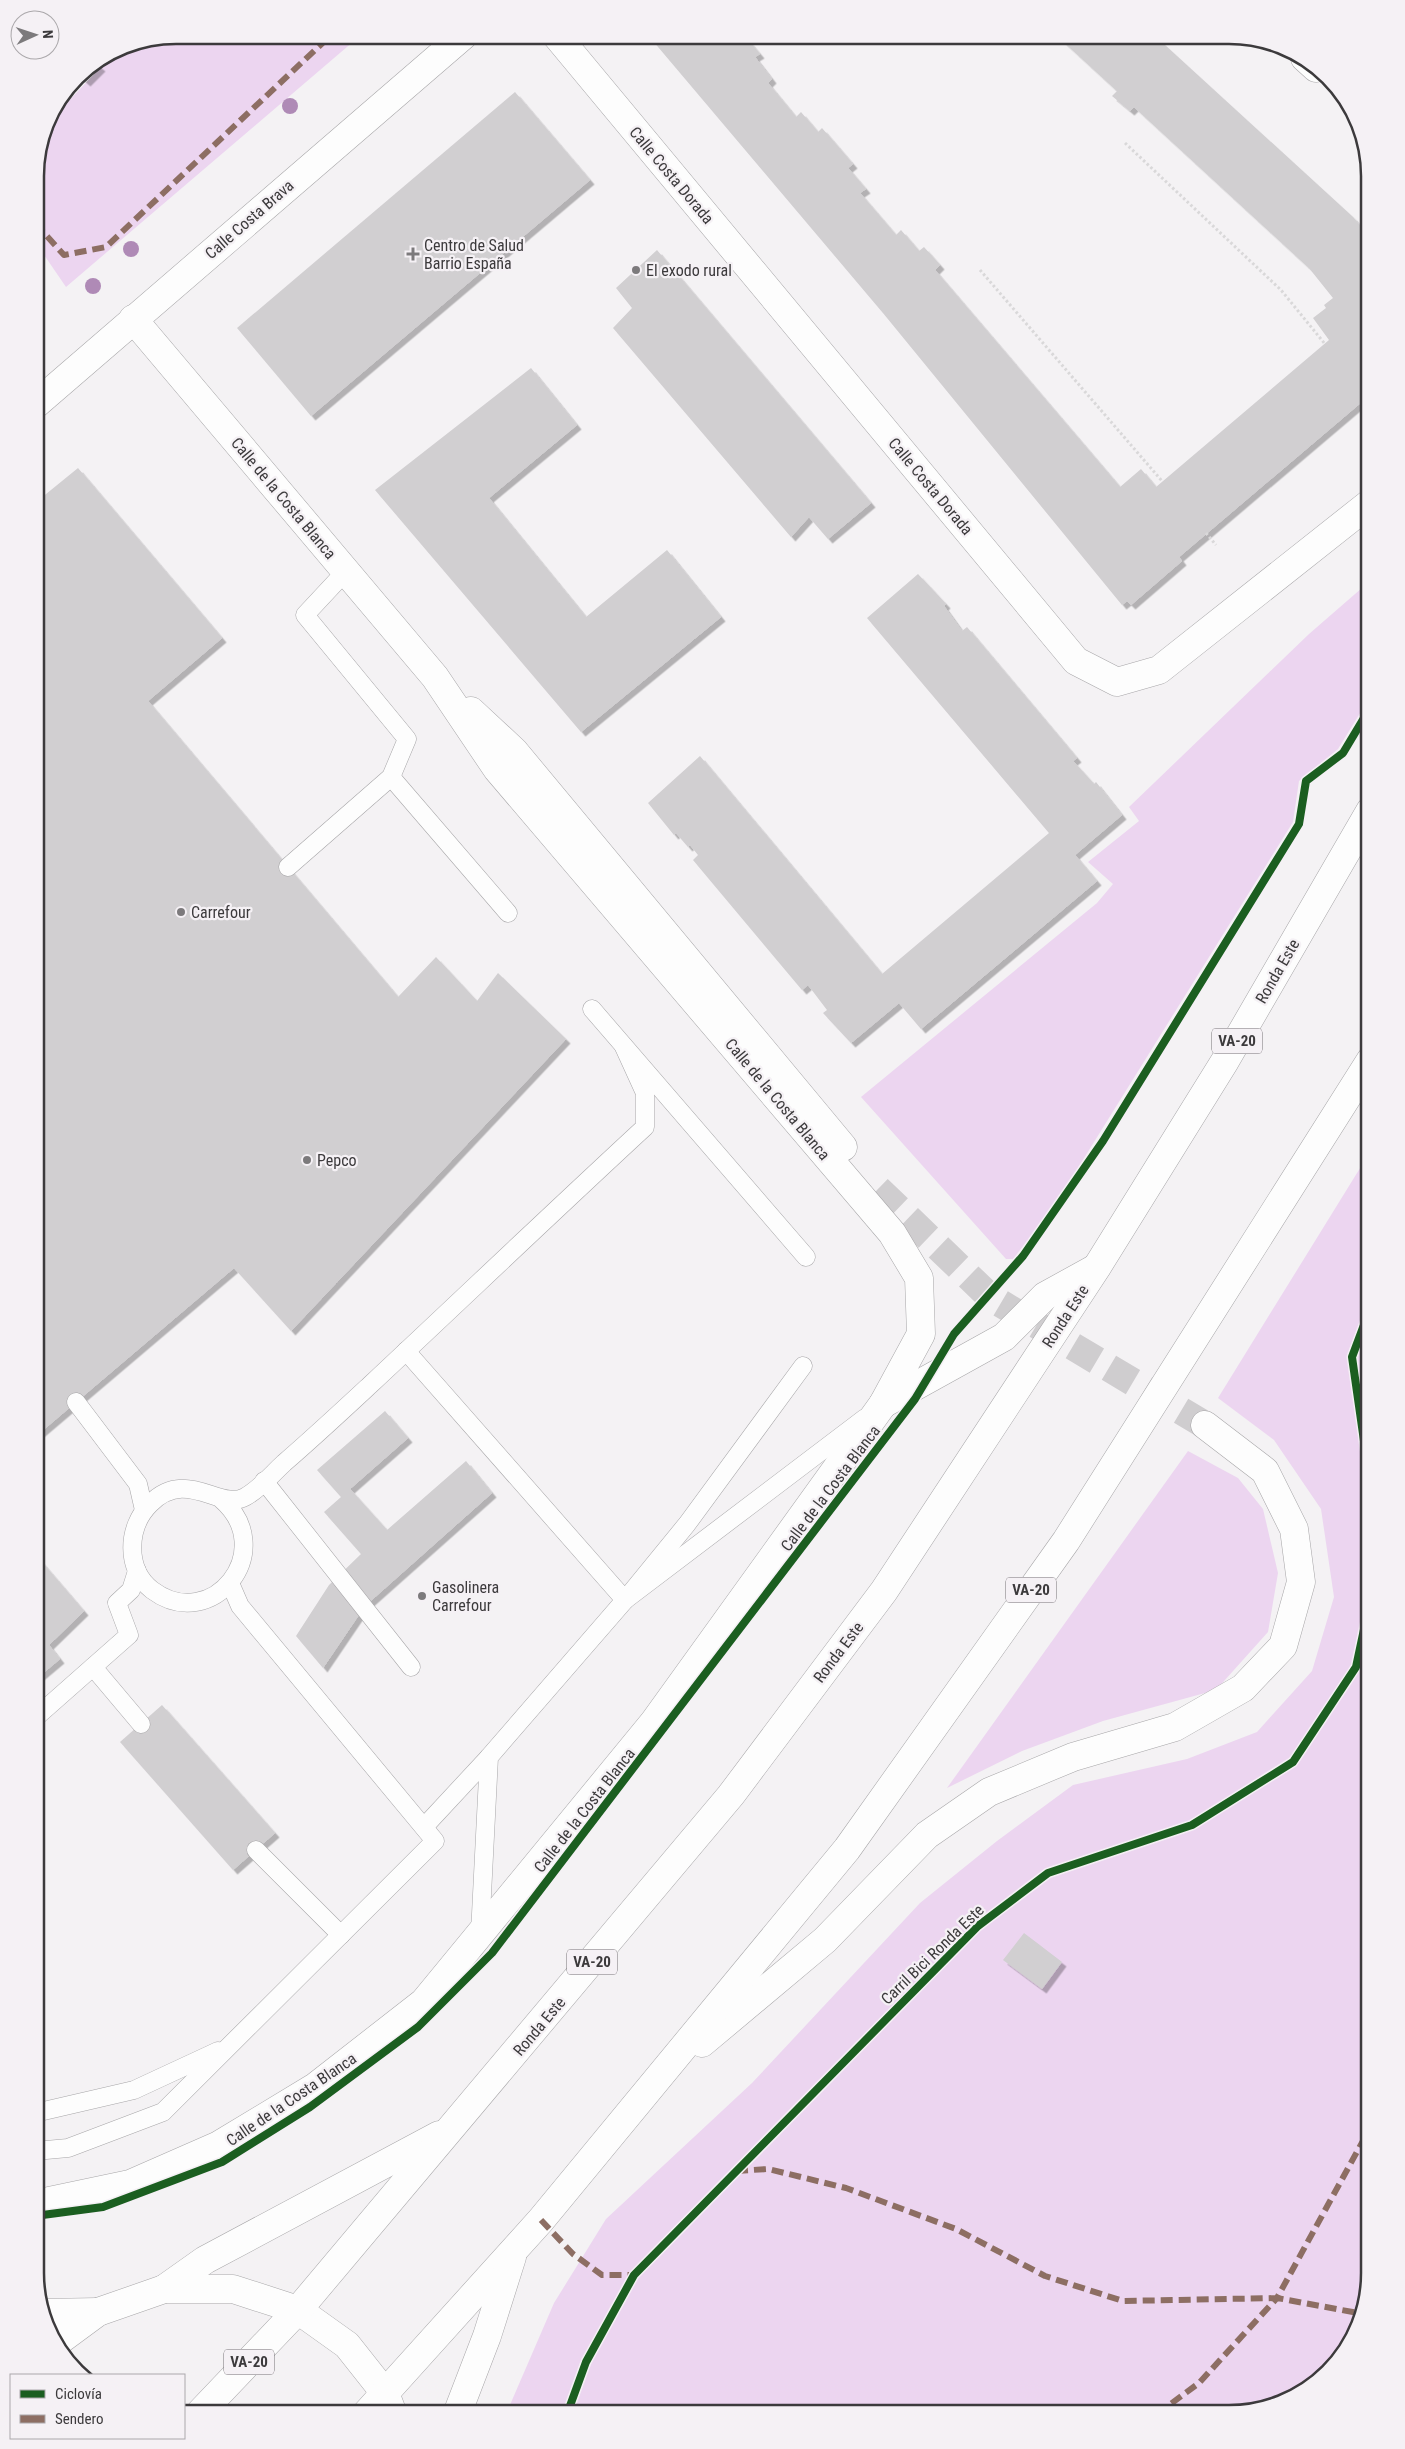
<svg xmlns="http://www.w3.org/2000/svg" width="1405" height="2449" font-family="'Roboto Condensed',sans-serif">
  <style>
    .green { fill: #ecd5f0 }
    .building { fill: #d1cfd1; filter: url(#shadow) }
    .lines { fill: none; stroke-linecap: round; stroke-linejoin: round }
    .highway-tunnel { stroke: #cfcdcf; stroke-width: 28; stroke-dasharray: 28 14; stroke-linecap: butt }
    .lane-casing { stroke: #a7a6a8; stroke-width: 19 }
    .street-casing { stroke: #a7a6a8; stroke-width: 29 }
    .secondary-casing { stroke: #a7a6a8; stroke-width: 29 }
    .highway-casing { stroke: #a7a6a8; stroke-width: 29 }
    .path { stroke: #d9d8d9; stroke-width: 3; stroke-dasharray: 2.5 2.5; stroke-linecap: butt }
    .lane { stroke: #fdfdfd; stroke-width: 18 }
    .street { stroke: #fdfdfd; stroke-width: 28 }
    .secondary { stroke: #fdfdfd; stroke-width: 28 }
    .highway { stroke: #fdfdfd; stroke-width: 28 }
    .quiet { stroke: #8d6e63; stroke-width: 6; stroke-dasharray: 12 6; stroke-linecap: butt }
    .cycleway-casing { stroke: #f5f1f5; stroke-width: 11 }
    .cycleway { stroke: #1b5e20; stroke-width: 8 }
    .tree { fill: #af8ab6 }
    .poi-dot { fill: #7c7a7c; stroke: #f5f1f5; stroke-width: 2 }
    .labels { text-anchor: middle; stroke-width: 4.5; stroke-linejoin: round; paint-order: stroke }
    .shield { fill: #f5f1f5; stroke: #747174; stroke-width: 1 }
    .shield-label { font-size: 15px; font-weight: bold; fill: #3c3a3c }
    .street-label { font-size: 16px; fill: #3c3a3c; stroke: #f5f1f5 }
    .poi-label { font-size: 16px; fill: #3c3a3c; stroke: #f5f1f5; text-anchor: start }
    .rim { fill: none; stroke: #3c3a3c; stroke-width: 2.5 }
  </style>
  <defs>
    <filter id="shadow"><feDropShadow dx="4.5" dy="4.5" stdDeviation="0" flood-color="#0004"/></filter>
  </defs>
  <rect width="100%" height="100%" fill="#f4f2f4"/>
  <g class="green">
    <polygon points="176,35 361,35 66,287 40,249 35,252 35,167 49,114 53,109 57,113 101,67 96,63 122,46"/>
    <polygon points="1370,581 1370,697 1338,749 1299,781 1293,822 1053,1208 1013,1259 1006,1259 861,1097 1097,903 1113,884 1088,862 1139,821 1129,807 1309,634"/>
    <polygon points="1370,1152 1370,2274 1346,2351 1291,2400 1229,2414 506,2414 554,2303 606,2219 752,2083 920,1903 997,1841 1073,1785 1187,1759 1257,1732 1312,1671 1334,1597 1321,1509 1274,1440 1218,1398"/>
    <polygon points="1188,1451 1238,1478 1263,1509 1278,1573 1268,1632 1216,1690 1103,1721 1022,1751 947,1788"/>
  </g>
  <g class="building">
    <polygon points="648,35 744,35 760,54 755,57 772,79 768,83 796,117 801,112 818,132 822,128 853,164 848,168 866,189 860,193 896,235 901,230 919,251 924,247 940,265 935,270 1120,487 1141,469 1156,487 1329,340 1313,318 1326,308 1324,305 1333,298 1309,268 1134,107 1130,111 1112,96 1117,91 1056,35 1154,35 1353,217 1370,238 1370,395 1179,557 1182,561 1131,605 1127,601 1122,605 883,313"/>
    <polygon points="96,63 101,67 86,82 78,75"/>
    <polygon points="515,92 590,180 311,416 237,328"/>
    <polygon points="657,250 871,503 828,539 809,517 791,537 613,328 632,308 616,288"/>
    <polygon points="531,368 577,425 489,498 586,617 667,550 721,617 581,732 375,490"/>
    <polygon points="78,468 222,638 148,701 398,997 436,957 477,1001 498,973 566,1039 291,1331 234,1268 35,1437 35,503"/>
    <polygon points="918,574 946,604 944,606 962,631 967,627 1077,758 1073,761 1094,784 1096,782 1122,815 1075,855 1097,881 921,1029 899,1003 851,1043 823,1013 827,1010 808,985 802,990 693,860 698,855 690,845 688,847 676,833 674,835 648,803 700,756 882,974 1049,833 867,618"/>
    <polygon points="385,1411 408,1438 350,1489 387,1530 466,1461 492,1493 365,1606 323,1668 296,1636 329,1585 361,1554 324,1512 341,1497 317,1470"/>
    <polygon points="35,1554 84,1611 49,1645 60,1659 35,1680"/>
    <polygon points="162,1705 275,1833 233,1870 120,1742"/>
    <polygon points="1024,1933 1062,1962 1042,1989 1003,1960"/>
  </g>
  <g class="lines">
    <polyline class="highway-tunnel" points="878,1189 990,1297 1205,1425"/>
    <defs>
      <g id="lane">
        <polyline points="391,777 508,913"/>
        <polyline points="288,867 391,777 407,739 305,615 346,571"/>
        <polyline points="592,1009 806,1257"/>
        <polyline points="406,1351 625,1600 687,1524 803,1366"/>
        <polyline points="76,1402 138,1484 144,1510"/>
        <polyline points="264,1481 411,1667"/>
        <path d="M221,1499C280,1550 212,1635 152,1590C125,1569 127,1527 150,1504C186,1467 220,1511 245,1497C260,1489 272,1474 284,1463C313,1438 342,1411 370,1385C462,1299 553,1212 645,1127V1093L624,1047"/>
        <polyline points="93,1667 141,1724"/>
        <polyline points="35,1718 129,1635 117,1603 131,1590 137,1571"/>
        <polyline points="424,1827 489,1757"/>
        <polyline points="256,1850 341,1935"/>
        <polyline points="480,1934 489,1757 625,1600 865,1418"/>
        <polyline points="35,2113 134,2090 218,2051"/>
        <polyline points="35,2151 68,2148 163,2112 435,1841 240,1606 230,1583"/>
      </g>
      <g id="street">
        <polyline points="556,35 1076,661 1117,682 1159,670 1370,503"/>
        <polyline points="35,405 464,35"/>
        <polyline points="471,711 514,751 843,1147"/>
        <polyline points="35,2204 130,2184 219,2145 315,2087 424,2002 654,1722 883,1404 921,1334 919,1278 892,1233 497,769 435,677 133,319"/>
      </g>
      <g id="secondary">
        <polyline points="1305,58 1316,68"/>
        <polyline points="44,2313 98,2312"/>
        <polyline points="56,2343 98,2312 164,2289 233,2289 298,2310 347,2345 385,2393 393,2414"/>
      </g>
      <g id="highway">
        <polyline points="883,1404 1004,1337 1045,1296 1094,1269"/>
        <polyline points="702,2043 825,1940 927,1835 989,1792 1073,1757 1175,1727 1243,1688 1283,1646 1301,1582 1294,1529 1265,1471 1205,1425"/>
        <polyline points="164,2289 205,2260 439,2135"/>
        <polyline points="199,2414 298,2310 731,1795 884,1591 1097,1267 1225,1061 1370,811"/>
        <polyline points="366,2414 541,2220 847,1849 1066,1541 1370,1061"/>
        <polyline points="457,2414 487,2336 512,2257"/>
      </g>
    </defs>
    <use href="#lane" class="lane-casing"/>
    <use href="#street" class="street-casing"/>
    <use href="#secondary" class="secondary-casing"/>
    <use href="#highway" class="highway-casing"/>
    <g class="path">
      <polyline points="1125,143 1281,290 1325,344"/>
      <polyline points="980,270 1162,481"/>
      <polyline points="1367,397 1370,401"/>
      <polyline points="1206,533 1216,545"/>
    </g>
    <use href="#lane" class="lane"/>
    <use href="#street" class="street"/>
    <use href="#secondary" class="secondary"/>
    <use href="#highway" class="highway"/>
    <g class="quiet">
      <polyline points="35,223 64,255 106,247 331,35"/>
      <polyline points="736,2171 768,2169 846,2188 956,2229 1045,2276 1123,2301 1277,2298 1370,2128"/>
      <polyline points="541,2220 573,2254 602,2275 634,2275"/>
      <polyline points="1157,2414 1199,2383 1277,2298 1358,2313"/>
    </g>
    <defs>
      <g id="cycleway">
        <polyline points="1370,1522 1367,1462 1352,1357 1370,1309"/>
        <polyline points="35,2216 103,2207 222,2162 310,2107 418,2027 492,1953 915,1399 954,1334 1023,1256 1103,1141 1299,824 1306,781 1343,753 1370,708"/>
        <polyline points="567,2414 586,2362 634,2275 978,1926 1048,1873 1192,1825 1293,1762 1356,1667 1370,1601"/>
      </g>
    </defs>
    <use href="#cycleway" class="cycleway-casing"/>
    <use href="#cycleway" class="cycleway"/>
  </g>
  <g class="tree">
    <circle cx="290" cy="106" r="8"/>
    <circle cx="131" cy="249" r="8"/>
    <circle cx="93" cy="286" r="8"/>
  </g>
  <g class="poi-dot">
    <path d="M410.5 246.5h5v5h5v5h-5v5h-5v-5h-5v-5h5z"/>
    <circle cx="636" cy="270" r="5"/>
    <circle cx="181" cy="912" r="5"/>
    <circle cx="307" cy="1160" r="5"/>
    <circle cx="422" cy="1596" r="5"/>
  </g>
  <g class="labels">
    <g class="shield">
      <rect x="1212" y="1028.5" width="50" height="25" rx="4"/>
      <rect x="1006" y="1577.5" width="50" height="25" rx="4"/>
      <rect x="567" y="1949.5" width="50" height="25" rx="4"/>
      <rect x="224" y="2349.5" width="50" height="25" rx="4"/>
    </g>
    <g class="shield-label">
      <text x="1237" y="1046">VA-20</text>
      <text x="1031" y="1595">VA-20</text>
      <text x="592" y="1967">VA-20</text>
      <text x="249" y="2367">VA-20</text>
    </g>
    <g class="street-label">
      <text transform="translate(672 175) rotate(50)" y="6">Calle Costa Dorada</text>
      <text transform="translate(249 219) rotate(-41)" y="6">Calle Costa Brava</text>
      <text transform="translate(931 486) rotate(50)" y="6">Calle Costa Dorada</text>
      <text transform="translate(284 498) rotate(50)" y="6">Calle de la Costa Blanca</text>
      <text transform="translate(1277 971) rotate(-60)" y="6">Ronda Este</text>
      <text transform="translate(778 1099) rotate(50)" y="6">Calle de la Costa Blanca</text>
      <text transform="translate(1065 1316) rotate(-57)" y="6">Ronda Este</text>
      <text transform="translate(830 1488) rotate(-53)" y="6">Calle de la Costa Blanca</text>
      <text transform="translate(838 1652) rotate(-53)" y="6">Ronda Este</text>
      <text transform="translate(584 1810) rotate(-52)" y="6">Calle de la Costa Blanca</text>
      <text transform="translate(932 1954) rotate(-44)" y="6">Carril Bici Ronda Este</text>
      <text transform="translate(539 2026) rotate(-50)" y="6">Ronda Este</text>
      <text transform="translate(291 2099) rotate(-34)" y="6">Calle de la Costa Blanca</text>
    </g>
    <g class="poi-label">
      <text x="424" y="251">Centro de Salud<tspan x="424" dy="18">Barrio España</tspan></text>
      <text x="646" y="276">El exodo rural</text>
      <text x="191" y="918">Carrefour</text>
      <text x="317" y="1166">Pepco</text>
      <text x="432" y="1593">Gasolinera<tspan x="432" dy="18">Carrefour</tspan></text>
    </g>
  </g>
  <path d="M0 0H1405V2449H0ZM176 44H1229A132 132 0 0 1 1361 176V2273A132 132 0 0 1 1229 2405H176A132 132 0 0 1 44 2273V176A132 132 0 0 1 176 44Z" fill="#f5f1f5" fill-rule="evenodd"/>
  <path class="rim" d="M176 44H1229A132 132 0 0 1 1361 176V2273A132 132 0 0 1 1229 2405H176A132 132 0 0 1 44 2273V176A132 132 0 0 1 176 44Z"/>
  <rect x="10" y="2374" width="175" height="65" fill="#f5f1f5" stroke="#aba8ab"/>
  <rect x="20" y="2390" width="25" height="8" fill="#1b5e20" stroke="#aba8ab"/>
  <text x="55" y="2399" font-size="15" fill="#3c3a3c">Ciclovía</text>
  <rect x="20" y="2415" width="25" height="8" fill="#8d6e63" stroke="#aba8ab"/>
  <text x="55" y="2424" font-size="15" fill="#3c3a3c">Sendero</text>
  <g transform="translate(35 35) rotate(87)"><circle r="24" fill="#f5f1f5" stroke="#aba8ab"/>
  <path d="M0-4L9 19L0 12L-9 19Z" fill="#7c7a7c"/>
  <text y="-8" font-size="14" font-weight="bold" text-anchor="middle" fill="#3c3a3c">N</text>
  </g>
</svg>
